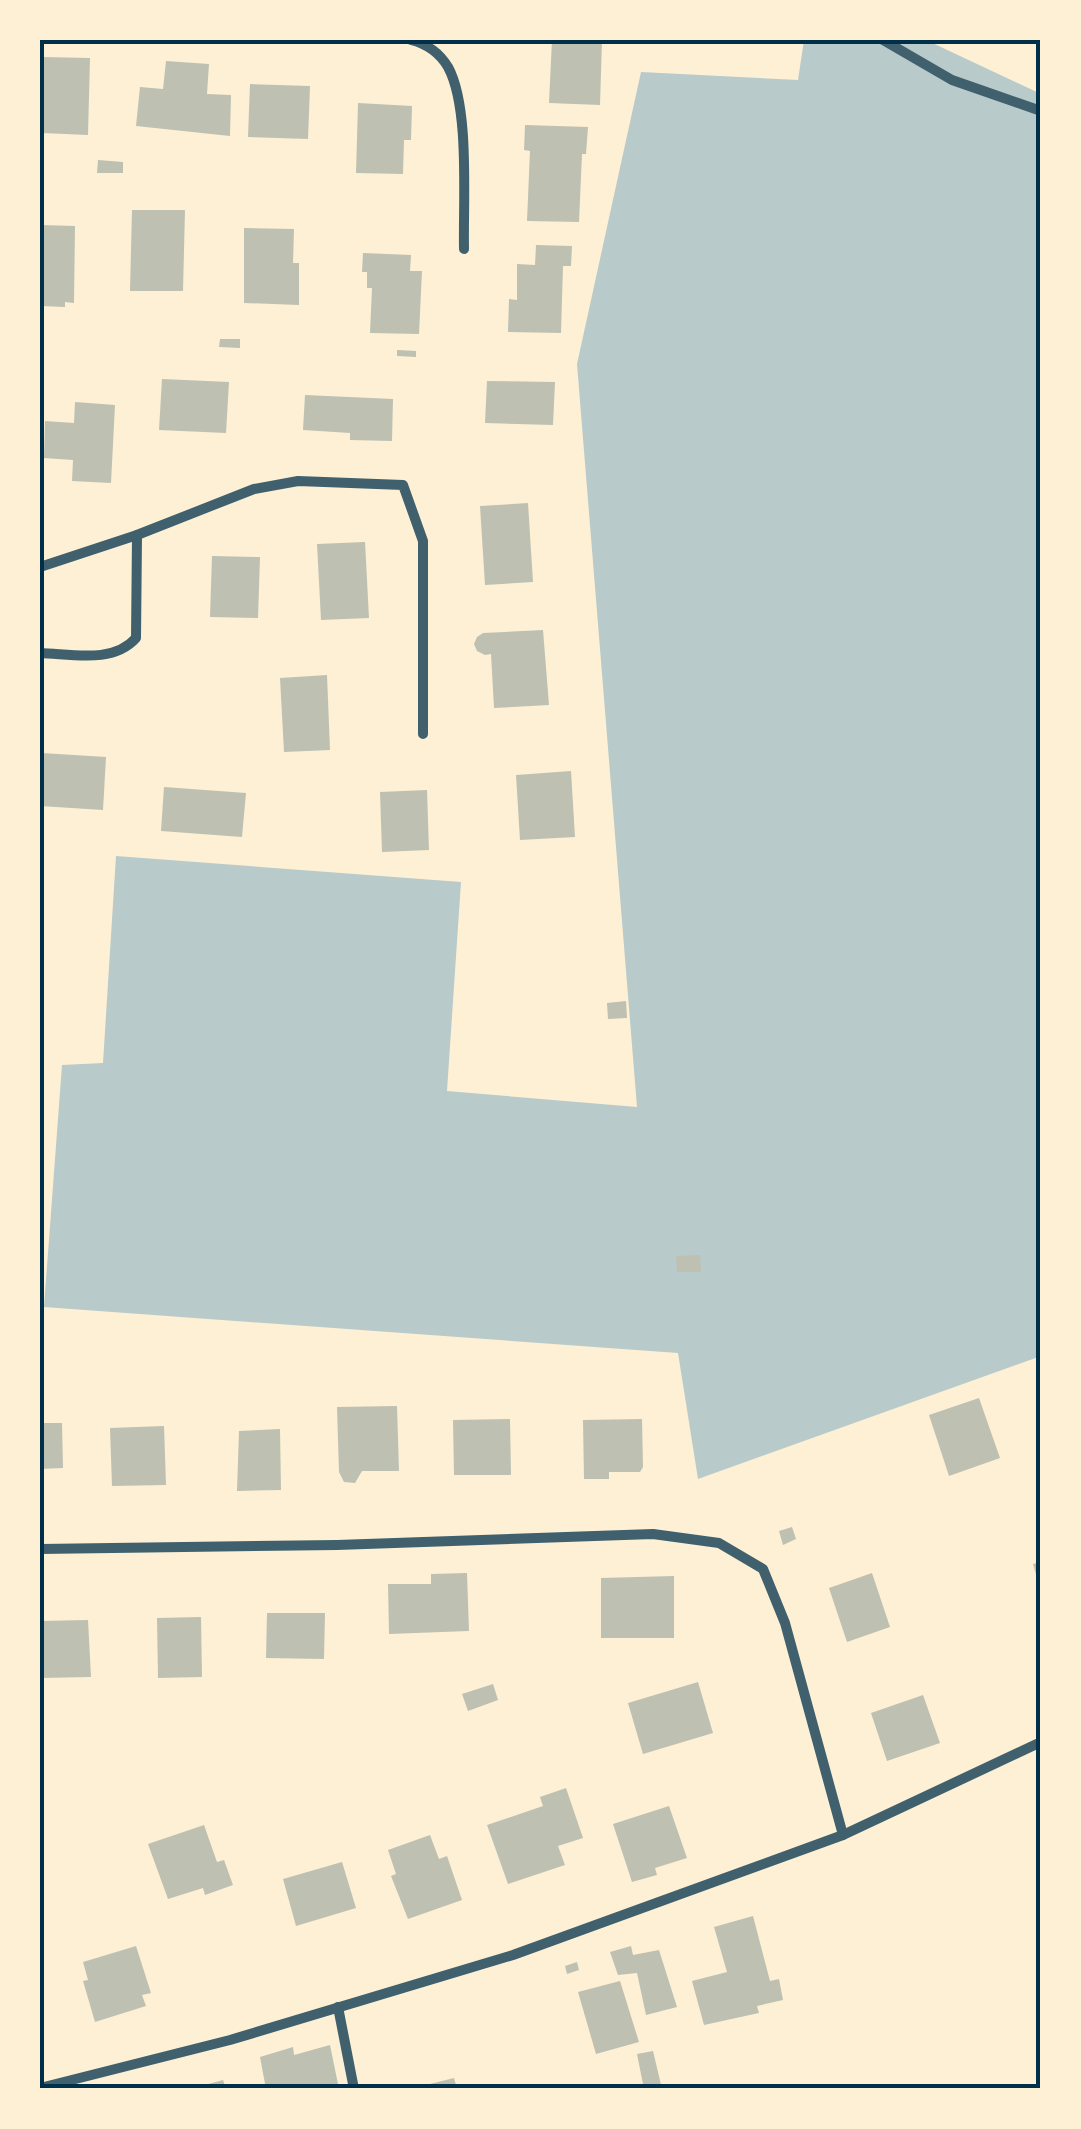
<svg xmlns="http://www.w3.org/2000/svg" width="1081" height="2129" font-family="Ubuntu,sans-serif">
  <style>
    .green { fill: #b9caca }
    .building { fill: #bec0b2 }
    .lines { fill: none; stroke-linecap: round; stroke-linejoin: round }
    .minor { stroke: #3f606c; stroke-width: 10 }
    .neatline { fill: none; stroke: #003049; stroke-width: 4 }
  </style>
  <rect width="100%" height="100%" fill="#fdf0d5"/>
  <polygon class="green" points="804,40 926,40 1041,94 1041,1356 698,1479 678,1353 44,1307 62,1065 103,1063 116,856 461,882 447,1091 637,1107 577,364 641,72 798,80"/>
  <g class="building">
    <polygon points="552,40 602,40 600,105 549,103"/>
    <polygon points="42,57 90,58 88,135 42,133"/>
    <polygon points="166,61 209,64 207,94 231,95 230,136 136,126 140,87 163,89"/>
    <polygon points="250,84 310,86 308,139 248,137"/>
    <polygon points="358,103 412,106 411,140 404,140 403,174 356,173"/>
    <polygon points="525,125 588,127 586,154 582,154 579,222 527,221 530,151 524,150"/>
    <polygon points="98,160 123,162 123,173 97,173"/>
    <polygon points="132,210 185,210 183,291 130,291"/>
    <polygon points="40,225 75,226 74,303 65,302 65,307 41,306"/>
    <polygon points="244,228 294,229 293,263 299,263 299,305 244,303"/>
    <polygon points="536,245 572,246 571,266 563,266 561,333 508,332 509,299 517,300 517,264 535,265"/>
    <polygon points="363,253 411,255 410,271 422,271 419,334 370,333 372,288 367,288 367,272 362,272"/>
    <polygon points="220,339 240,339 240,348 219,347"/>
    <polygon points="397,350 416,351 416,357 397,356"/>
    <polygon points="162,379 229,382 226,433 159,430"/>
    <polygon points="487,381 555,382 553,425 485,423"/>
    <polygon points="305,395 393,399 392,441 350,440 350,433 303,430"/>
    <polygon points="75,402 115,405 111,483 72,481 73,460 44,458 45,421 74,423"/>
    <polygon points="528,503 533,582 485,585 480,506"/>
    <polygon points="365,542 369,618 321,620 317,544"/>
    <polygon points="212,556 260,557 258,618 210,617"/>
    <polygon points="543,630 549,705 494,708 491,654 485,655 477,651 474,644 477,637 483,633"/>
    <polygon points="327,675 330,750 284,752 280,678"/>
    <polygon points="42,753 106,757 103,810 40,806"/>
    <polygon points="571,771 575,837 520,840 516,775"/>
    <polygon points="164,787 246,793 242,837 161,831"/>
    <polygon points="427,790 429,850 382,852 380,792"/>
    <polygon points="626,1001 627,1018 608,1019 607,1003"/>
    <polygon points="700,1255 701,1272 677,1272 676,1256"/>
    <polygon points="979,1398 1000,1458 949,1476 929,1415"/>
    <polygon points="397,1406 399,1471 362,1471 355,1483 344,1482 339,1472 337,1407"/>
    <polygon points="510,1419 511,1475 454,1475 453,1420"/>
    <polygon points="642,1419 643,1467 640,1472 609,1472 609,1479 584,1479 583,1420"/>
    <polygon points="40,1423 62,1423 63,1468 40,1469"/>
    <polygon points="164,1426 166,1485 112,1486 110,1428"/>
    <polygon points="280,1429 281,1490 237,1491 239,1431"/>
    <polygon points="792,1527 796,1539 783,1545 779,1531"/>
    <polygon points="1041,1562 1041,1587 1040,1588 1033,1564"/>
    <polygon points="467,1573 469,1631 389,1634 388,1584 431,1584 431,1574"/>
    <polygon points="872,1573 890,1627 847,1642 829,1588"/>
    <polygon points="674,1576 674,1638 601,1638 601,1578"/>
    <polygon points="267,1613 325,1613 324,1659 266,1658"/>
    <polygon points="201,1617 202,1677 158,1678 157,1618"/>
    <polygon points="88,1620 91,1677 40,1678 40,1621"/>
    <polygon points="698,1682 713,1733 643,1754 628,1703"/>
    <polygon points="493,1684 498,1700 468,1711 462,1694"/>
    <polygon points="923,1695 940,1743 887,1761 871,1713"/>
    <polygon points="566,1788 583,1838 558,1846 565,1865 508,1884 487,1825 543,1806 540,1797"/>
    <polygon points="669,1806 687,1858 655,1868 657,1875 632,1882 613,1824"/>
    <polygon points="204,1825 217,1862 224,1860 233,1885 205,1895 203,1888 168,1899 148,1844"/>
    <polygon points="430,1835 439,1859 447,1856 462,1900 408,1919 391,1876 396,1874 388,1850"/>
    <polygon points="342,1862 356,1908 296,1926 283,1879"/>
    <polygon points="753,1916 770,1981 779,1979 783,2000 757,2006 759,2013 704,2025 692,1981 727,1972 714,1927"/>
    <polygon points="136,1946 151,1993 142,1995 146,2006 95,2022 83,1981 88,1980 83,1962"/>
    <polygon points="631,1946 633,1955 659,1950 677,2007 646,2015 637,1973 618,1975 610,1952"/>
    <polygon points="577,1962 579,1970 567,1974 565,1966"/>
    <polygon points="620,1981 639,2042 596,2054 578,1992"/>
    <polygon points="330,2045 339,2089 266,2089 260,2057 293,2047 294,2055"/>
    <polygon points="653,2051 662,2089 644,2089 637,2054"/>
    <polygon points="454,2078 457,2089 414,2089 414,2088"/>
    <polygon points="223,2080 226,2089 194,2089 194,2088"/>
  </g>
  <g class="lines">
    <g class="minor">
      <path d="M411,40C427,44 439,52 448,67C470,107 463,201 464,249"/>
      <polyline points="883,40 952,80 1041,111"/>
      <polyline points="40,567 137,535 254,489 298,481 403,485 423,541 423,734"/>
      <path d="M40,653C72,654 113,664 136,638L137,535"/>
      <polyline points="40,1549 337,1545 653,1534 719,1543 763,1569 785,1623 843,1835"/>
      <polyline points="338,2007 354,2089"/>
      <polyline points="40,2088 230,2040 513,1955 843,1835 1041,1742"/>
    </g>
  </g>
  <rect width="1081" height="2129" fill="none" stroke="#fdf0d5" stroke-width="85"/>
  <rect x="42" y="42" width="996" height="2044" class="neatline"/>
</svg>
